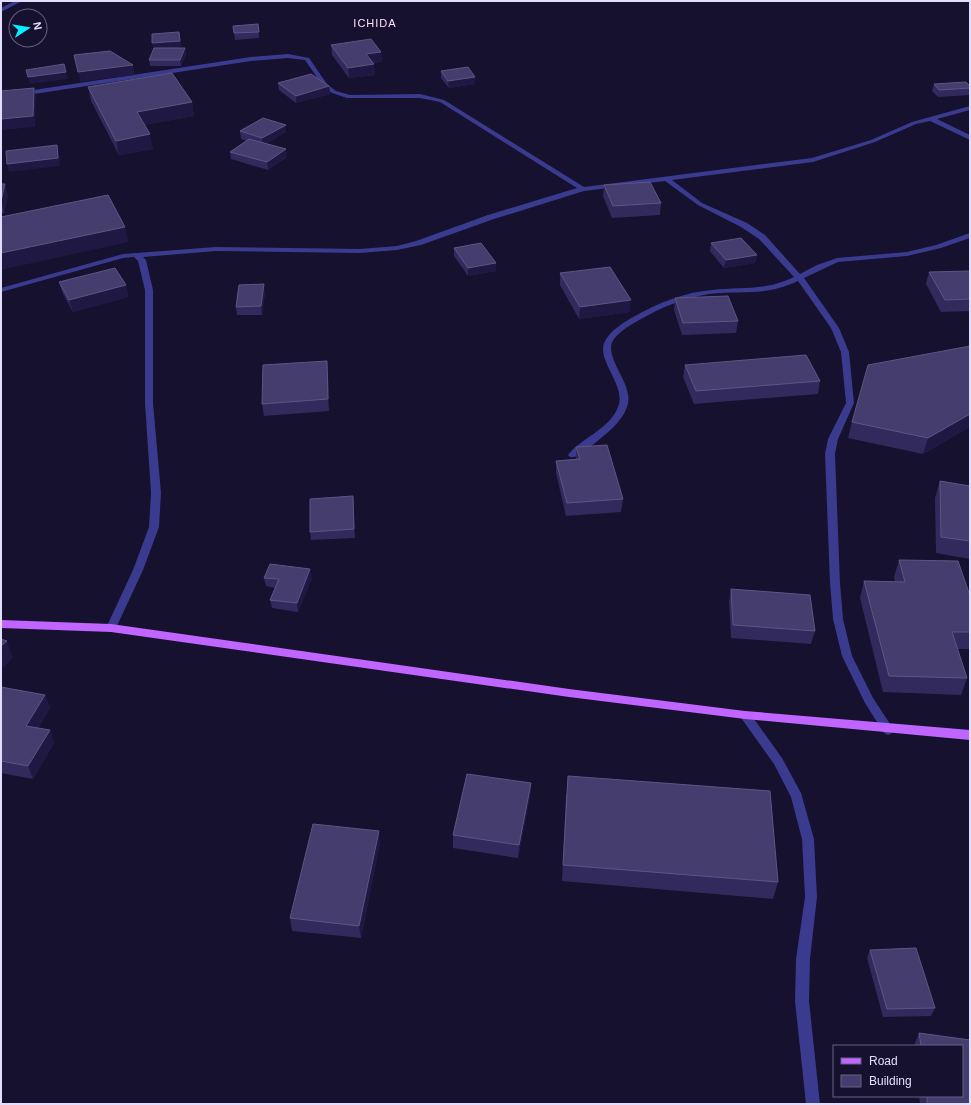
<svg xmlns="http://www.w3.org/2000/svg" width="971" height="1105" font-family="Arial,sans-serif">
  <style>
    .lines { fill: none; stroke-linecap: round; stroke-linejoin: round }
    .minor { fill: #3a3a8f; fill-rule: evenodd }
    .major { fill: #c065ff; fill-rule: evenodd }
    .wall { fill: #322a5c }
    .shaded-wall { fill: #1f1842 }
    .building { fill: #453d6e; stroke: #5d5684 }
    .labels { text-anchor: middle; stroke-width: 3; stroke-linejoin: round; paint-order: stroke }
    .far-quarter-label { font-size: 11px; letter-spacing: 1px; fill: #ffe0f5; stroke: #15112e }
  </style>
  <rect width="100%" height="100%" fill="#15112e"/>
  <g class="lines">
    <g class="minor">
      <polygon points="15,1 22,1 1,12 1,8"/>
      <path d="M288,54L309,58L327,84L336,91L350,95L420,94L444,100L584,187L812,158L871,140L912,122L970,106V110L937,119L970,135V140L930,121L916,124L875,142L813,162L672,180L702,203L747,223L765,235L800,274L817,265L837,258L907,252L936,245L970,233V238L941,248L907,256L838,262L804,278L839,328L849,352L854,403L838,439L835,454L840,583L843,619L852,656L873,698L894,730L892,733L888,735L884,733L865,703L842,656L833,619L830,583L825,454L828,439L846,403L841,352L831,328L798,281C763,297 744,290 709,294C685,298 662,307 641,319C632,324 621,330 614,339C601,357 636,385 627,407C622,422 607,433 595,443C588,448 578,459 570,457L568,455C582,437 609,430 618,407C627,385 595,360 605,341C611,330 624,322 635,316C658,303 685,292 712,290C742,287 765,291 794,277L759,239L741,227L698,205L665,181L584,191L494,219L421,245L397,250L360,253L216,251L143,257L146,260L153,290V403L161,493L159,527L143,570L116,628L115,631H107L106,628L133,570L149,527L151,493L145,403V290L138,261L134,257L123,258L1,292V288L123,254L216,247L360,249L397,246L416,241L488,215L577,188L440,102L420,98H347L332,93L323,86L305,60L288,58L251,61L1,99V95L251,57Z"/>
      <polygon points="745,711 749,712 782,758 801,793 814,839 817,897 810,959 809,1001 820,1104 806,1104 795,1001 796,959 805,897 802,839 791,797 774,764 739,715 741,712"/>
    </g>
    <polygon class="major" points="1,620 111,624 569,689 745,711 970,730 970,740 745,719 569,697 111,632 1,628"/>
  </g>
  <g class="wall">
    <polygon points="258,24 259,38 235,40 233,26"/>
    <polygon points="180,39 181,47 169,48 185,48 186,55 181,66 150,66 149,60"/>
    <polygon points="331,45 381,52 382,62 373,63 375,75 349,78 332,55"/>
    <polygon points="441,71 475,77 475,84 449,88 441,78"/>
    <polygon points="278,83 329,86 330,94 296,103 279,90"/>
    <polygon points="934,84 970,86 970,95 938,97 932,91"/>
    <polygon points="88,87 192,102 194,116 144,125 153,149 119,155 91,101"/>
    <polygon points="286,125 286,132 266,144 287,157 268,170 231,159 230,152 247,141 241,139 240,131"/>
    <polygon points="1,184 8,195 4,213 1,213"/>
    <polygon points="604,185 661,203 660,215 612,218 603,196"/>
    <polygon points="711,243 757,255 755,263 724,268 710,251"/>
    <polygon points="454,248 496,271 468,276 454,256"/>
    <polygon points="970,271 970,311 941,312 926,284 929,272"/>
    <polygon points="560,273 630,312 579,319 560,285"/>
    <polygon points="59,282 126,285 128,297 73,312 63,294"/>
    <polygon points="265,292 262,315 237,315 236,307"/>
    <polygon points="675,298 738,321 736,333 682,335 674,310"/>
    <polygon points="970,346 970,427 923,454 848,438 852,422"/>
    <polygon points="685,365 820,381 818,394 694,404 683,377"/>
    <polygon points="328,374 329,411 264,416 262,404"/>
    <polygon points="576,447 623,499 621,512 566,516 556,473 556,461 576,459"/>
    <polygon points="940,481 970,486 970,559 936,553 935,498"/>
    <polygon points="353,496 355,538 311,540 310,532"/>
    <polygon points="899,560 970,594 970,649 958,649 967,678 961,695 883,692 860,598 864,581 895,582 894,577"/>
    <polygon points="264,578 312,578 298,612 272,608 270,600 275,588 266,586"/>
    <polygon points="731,589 815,631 811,644 731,638 729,602"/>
    <polygon points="1,687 45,695 50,708 38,728 50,730 54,743 33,779 1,773"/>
    <polygon points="531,783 530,796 518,858 453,848 453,835"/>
    <polygon points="566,793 778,882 773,899 562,881"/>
    <polygon points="380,843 361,938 292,931 290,918"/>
    <polygon points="870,950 935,1008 931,1016 883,1017 867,958"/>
    <polygon points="919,1033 970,1040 970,1104 920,1104 919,1096 962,1096 962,1046 914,1046"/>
  </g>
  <g class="shaded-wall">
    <polygon points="179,32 181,47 153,50 152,43"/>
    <polygon points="185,48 186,55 181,66 180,60"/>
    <polygon points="381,52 382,62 367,64 366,54"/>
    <polygon points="374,64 375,75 349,78 348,68"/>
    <polygon points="133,65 135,75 80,82 78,72"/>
    <polygon points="66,72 68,79 30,84 28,77"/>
    <polygon points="475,77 475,84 449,88 448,81"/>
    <polygon points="329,86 330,94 296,103 296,96"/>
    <polygon points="34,88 36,98 35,127 1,130 1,119"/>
    <polygon points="192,102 194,116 139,126 137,112"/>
    <polygon points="286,125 286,132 263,146 262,138"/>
    <polygon points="150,134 153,149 119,155 116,141"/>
    <polygon points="57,145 59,152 60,166 9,172 7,164"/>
    <polygon points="286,149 287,157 268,170 267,162"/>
    <polygon points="5,184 8,195 4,213 1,201"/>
    <polygon points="125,227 129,242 1,270 1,253"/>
    <polygon points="757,255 755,263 724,268 726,260"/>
    <polygon points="496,263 496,271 468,276 468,268"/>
    <polygon points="264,284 265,292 262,315 261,306"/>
    <polygon points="126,285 128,297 73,312 69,300"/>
    <polygon points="631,300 630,312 579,319 580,307"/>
    <polygon points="327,361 328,374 329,411 328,399"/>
    <polygon points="970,414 970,427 923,454 928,438"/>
    <polygon points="353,496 354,505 355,538 354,529"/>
    <polygon points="310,569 312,578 298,612 297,603"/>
    <polygon points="7,641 13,658 1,670 1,646"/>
    <polygon points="45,695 50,708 31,739 26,726"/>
    <polygon points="50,730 54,743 33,779 28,766"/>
    <polygon points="531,783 530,796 518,858 519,845"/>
    <polygon points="379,831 380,843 361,938 359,926"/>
  </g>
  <g class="building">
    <polygon points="258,24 259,32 234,33 233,26"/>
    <polygon points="179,32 180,41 152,43 152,34"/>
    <polygon points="371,39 381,52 366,54 374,64 348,68 331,45"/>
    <polygon points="154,48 185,48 180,60 149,60"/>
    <polygon points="110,51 133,65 78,72 74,55"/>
    <polygon points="64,64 66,72 28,77 26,70"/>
    <polygon points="468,67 475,77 448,81 441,71"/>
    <polygon points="172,73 192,102 137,112 150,134 116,141 88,87"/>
    <polygon points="311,74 329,86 296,96 278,83"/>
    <polygon points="966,82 970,86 970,88 939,90 934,84"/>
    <polygon points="34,88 33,116 1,119 1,91"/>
    <polygon points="263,118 286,125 262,138 240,131"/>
    <polygon points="249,139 286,149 267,162 230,152"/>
    <polygon points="57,145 58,158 7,164 6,151"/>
    <polygon points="650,182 661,203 613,206 604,185"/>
    <polygon points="1,184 5,184 1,201"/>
    <polygon points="108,195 125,227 1,253 1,217"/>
    <polygon points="741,238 757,255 726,260 711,243"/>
    <polygon points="481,243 496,263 468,268 454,248"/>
    <polygon points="610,267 631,300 580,307 560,273"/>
    <polygon points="115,268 126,285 69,300 59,282"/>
    <polygon points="970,271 970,299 945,300 929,272"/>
    <polygon points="264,284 261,306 236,307 239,285"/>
    <polygon points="728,296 738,321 683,323 675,298"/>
    <polygon points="970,346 970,414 928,438 852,422 868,365"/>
    <polygon points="806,355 820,381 696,391 685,365"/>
    <polygon points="327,361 328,399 262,404 263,365"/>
    <polygon points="607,445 623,499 567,503 556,461 580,459 576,447"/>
    <polygon points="940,481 970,486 970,541 941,537"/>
    <polygon points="353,496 354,529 310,532 310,499"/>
    <polygon points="899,560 958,561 969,593 970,594 970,632 952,632 967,678 889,676 864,581 905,582"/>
    <polygon points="270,564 310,569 297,603 270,600 279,579 264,578"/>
    <polygon points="731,589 810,595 815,631 733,625"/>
    <polygon points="1,639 7,641 1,646"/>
    <polygon points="1,687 45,695 26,726 50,730 28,766 1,761"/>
    <polygon points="467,774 531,783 519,845 453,835"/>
    <polygon points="568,776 770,791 778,882 563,865"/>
    <polygon points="313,824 379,831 359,926 290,918"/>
    <polygon points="916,948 935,1008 887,1009 870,950"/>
    <polygon points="919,1033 970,1040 970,1104 927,1104 927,1096 962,1096 962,1046 921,1046"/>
  </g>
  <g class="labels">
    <g class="far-quarter-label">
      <text x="375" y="27">ICHIDA</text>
    </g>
  </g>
  <rect width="971" height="1105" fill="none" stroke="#e1deff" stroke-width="4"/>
  <rect x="833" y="1045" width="130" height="52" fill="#15112e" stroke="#676382"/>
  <rect x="841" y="1058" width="20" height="6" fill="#c065ff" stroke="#676382"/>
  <text x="869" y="1065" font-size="12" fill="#e1deff">Road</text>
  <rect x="841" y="1075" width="20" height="12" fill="#453d6e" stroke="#676382"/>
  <text x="869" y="1085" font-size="12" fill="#e1deff">Building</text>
  <g transform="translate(28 28) rotate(78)"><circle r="19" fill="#15112e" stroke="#676382"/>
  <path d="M0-3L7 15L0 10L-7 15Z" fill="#0aefff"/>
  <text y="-6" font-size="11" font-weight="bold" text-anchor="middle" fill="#e1deff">N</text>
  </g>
</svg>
